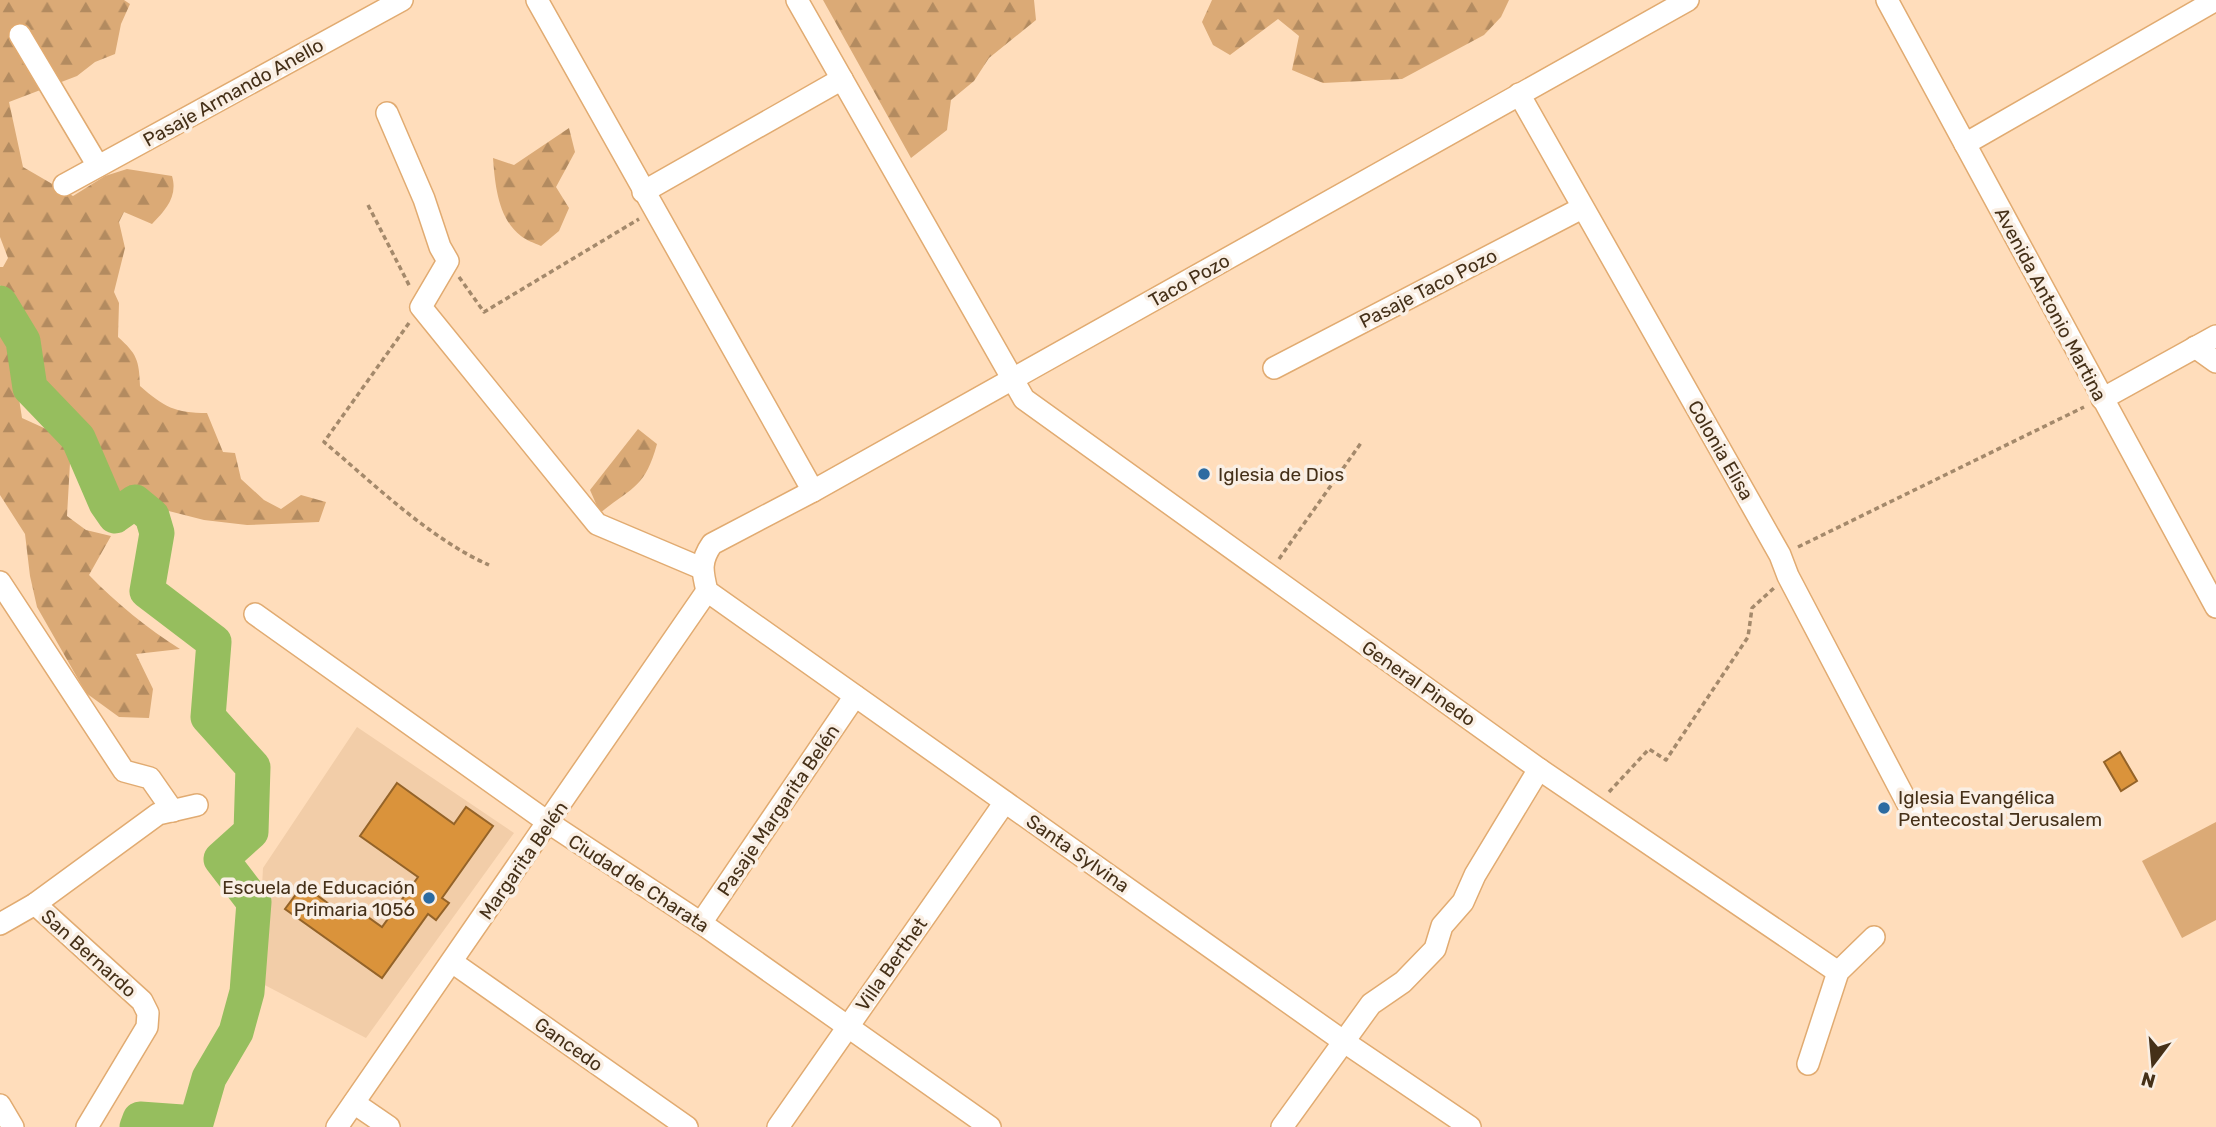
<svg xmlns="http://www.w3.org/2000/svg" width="2216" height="1127" font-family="Rubik,sans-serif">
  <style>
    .built { fill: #f2cda8 }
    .forest { fill: url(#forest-firs) }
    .garden { fill: #dbaa76 }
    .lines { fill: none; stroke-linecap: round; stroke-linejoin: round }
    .river { stroke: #96be5e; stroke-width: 35 }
    .building { fill: #da933b; stroke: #946328; stroke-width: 2 }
    .minor-casing { stroke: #e1ab71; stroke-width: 24 }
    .path { stroke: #a4896b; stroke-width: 3.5; stroke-dasharray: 5 3.5; stroke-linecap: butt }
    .minor { stroke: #fff; stroke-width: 21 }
    .poi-dot { fill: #2c6ba1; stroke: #faefe4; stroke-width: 2.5 }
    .labels { text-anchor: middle; stroke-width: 7; stroke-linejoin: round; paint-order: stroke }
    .street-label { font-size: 19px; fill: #453018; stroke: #faefe4 }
    .poi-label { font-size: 19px; fill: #453018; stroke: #faefe4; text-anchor: start }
  </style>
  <defs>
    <pattern id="forest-firs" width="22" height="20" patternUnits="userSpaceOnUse" patternTransform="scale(1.75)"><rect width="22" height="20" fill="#dbaa76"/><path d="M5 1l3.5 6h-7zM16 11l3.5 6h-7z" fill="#b38b60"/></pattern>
  </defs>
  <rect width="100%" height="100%" fill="#fdb"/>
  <polygon class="built" points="357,727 514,833 366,1038 257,981 263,868"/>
  <g class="forest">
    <path d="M0,0H124L130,4L121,24L115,54L95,62L77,76L9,102L23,167L73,196L105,176L127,169L172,176C178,196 166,210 152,224L124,212L119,222L125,248L114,292L119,303L118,337C137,354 139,360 140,386C164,407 175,413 207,413L223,452L235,453L241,479L264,500L281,509L301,495L326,502L319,522L247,525L204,520L153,507L134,494L111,496L105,486L96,440L41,387L35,359L26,336L0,285V267H3L8,258L0,237Z"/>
    <polygon points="823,0 1034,0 1036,20 989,58 974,81 951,100 947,130 911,158"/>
    <polygon points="1212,0 1509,0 1501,17 1484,35 1402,79 1323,83 1292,70 1299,36 1278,19 1230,55 1213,45 1202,22"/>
    <path d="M569,128L575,152L556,187L569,208L559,231L541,246C534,243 526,240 521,236C498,219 495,184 493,158L514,165Z"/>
    <path d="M0,333L13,360L22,418L66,438L70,463L67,516L86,530L111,536L89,575C117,604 147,628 180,649L136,654L153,689L149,718L119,717L86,693L37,607L30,576L25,534L0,495Z"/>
    <path d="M638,429L657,444C645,488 632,487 600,513L590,490Z"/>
  </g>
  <polygon class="garden" points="2216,822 2216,920 2182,938 2142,861"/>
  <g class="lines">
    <polyline class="river" points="0,303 23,341 30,388 78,438 106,503 115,516 135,502 152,516 157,533 147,591 214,642 208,717 253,767 251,832 221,859 254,902 247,992 236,1032 209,1078 196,1123 140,1119 137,1127"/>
  </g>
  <g class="building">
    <polygon points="2120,752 2137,781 2121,791 2104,762"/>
    <polygon points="397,783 454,824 466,807 493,826 442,898 449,903 436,920 428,914 382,978 285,909 303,885 344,915 351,905 382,927 418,877 360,836"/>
  </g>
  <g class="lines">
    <defs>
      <g id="minor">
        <polyline points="537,0 813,491"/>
        <polyline points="797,0 1024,399 1539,769 1838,972"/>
        <polyline points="1887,0 2216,607"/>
        <polyline points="20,35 98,166"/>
        <polyline points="1519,94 1780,555 1788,576 1912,812"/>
        <polyline points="387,113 424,199 440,247 448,261 421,307 597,524 701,568"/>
        <polyline points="1965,144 2216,0"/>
        <polyline points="64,185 402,0"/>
        <polyline points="643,192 842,79"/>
        <polyline points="2195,347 2216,362"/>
        <polyline points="1274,368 1582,208"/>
        <polyline points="2102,399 2216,336"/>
        <polyline points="0,582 124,771 150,778 173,811"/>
        <polyline points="255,614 549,823 701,923 990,1127"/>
        <polyline points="35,904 142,1001 148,1013 147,1027 87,1127"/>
        <polyline points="701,923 855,696"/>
        <polyline points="0,924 35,904 158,814 197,805"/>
        <polyline points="452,962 687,1127"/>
        <polyline points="1808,1064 1838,972 1874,937"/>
        <polyline points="354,1103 389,1127"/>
        <polyline points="0,1105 13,1127"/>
        <polyline points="337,1127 707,591"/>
        <polyline points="778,1127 1005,802"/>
        <polyline points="1282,1127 1371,1004 1403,982 1435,949 1442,926 1463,902 1475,875 1539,769"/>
        <path d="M1470,1127L1343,1041L707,591C702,571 700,561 712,544L813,491L1688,0"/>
      </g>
    </defs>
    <use href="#minor" class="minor-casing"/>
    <g class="path">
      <polyline points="368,205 410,287"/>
      <polyline points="459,277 484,312 639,219"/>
      <path d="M409,323L324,442C374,484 430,539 489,565"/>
      <polyline points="1798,547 2084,407"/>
      <polyline points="1279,559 1361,443"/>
      <polyline points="1609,792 1649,749 1666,760 1748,637 1752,608 1774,588"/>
    </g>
    <use href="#minor" class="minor"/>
  </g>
  <g class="poi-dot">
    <circle cx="1204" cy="474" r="7"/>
    <circle cx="1884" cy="808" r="7"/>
    <circle cx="429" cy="898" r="7"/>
  </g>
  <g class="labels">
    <g class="street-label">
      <text transform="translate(233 92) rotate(-29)" y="7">Pasaje Armando Anello</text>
      <text transform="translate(1189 280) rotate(-29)" y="7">Taco Pozo</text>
      <text transform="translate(1428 288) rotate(-27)" y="7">Pasaje Taco Pozo</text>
      <text transform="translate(2051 304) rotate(62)" y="7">Avenida Antonio Martina</text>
      <text transform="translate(1721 450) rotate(60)" y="7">Colonia Elisa</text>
      <text transform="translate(1419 683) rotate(35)" y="7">General Pinedo</text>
      <text transform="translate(778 810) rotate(-56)" y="7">Pasaje Margarita Belén</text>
      <text transform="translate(1078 853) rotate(35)" y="7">Santa Sylvina</text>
      <text transform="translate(523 860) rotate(-55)" y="7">Margarita Belén</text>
      <text transform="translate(639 883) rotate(33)" y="7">Ciudad de Charata</text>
      <text transform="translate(89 953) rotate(42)" y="7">San Bernardo</text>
      <text transform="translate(891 964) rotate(-55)" y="7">Villa Berthet</text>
      <text transform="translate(569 1044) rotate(35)" y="7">Gancedo</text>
    </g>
    <g class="poi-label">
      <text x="1218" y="481">Iglesia de Dios</text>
      <text x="1898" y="804">Iglesia Evangélica<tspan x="1898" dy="22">Pentecostal Jerusalem</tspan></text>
      <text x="415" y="894" text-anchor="end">Escuela de Educación<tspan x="415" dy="22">Primaria 1056</tspan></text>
    </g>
  </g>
  <g transform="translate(2153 1064) rotate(196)" stroke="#faefe4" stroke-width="5" paint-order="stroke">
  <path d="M0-5L12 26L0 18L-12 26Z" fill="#453018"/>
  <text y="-10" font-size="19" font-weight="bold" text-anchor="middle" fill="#453018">N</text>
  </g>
</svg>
